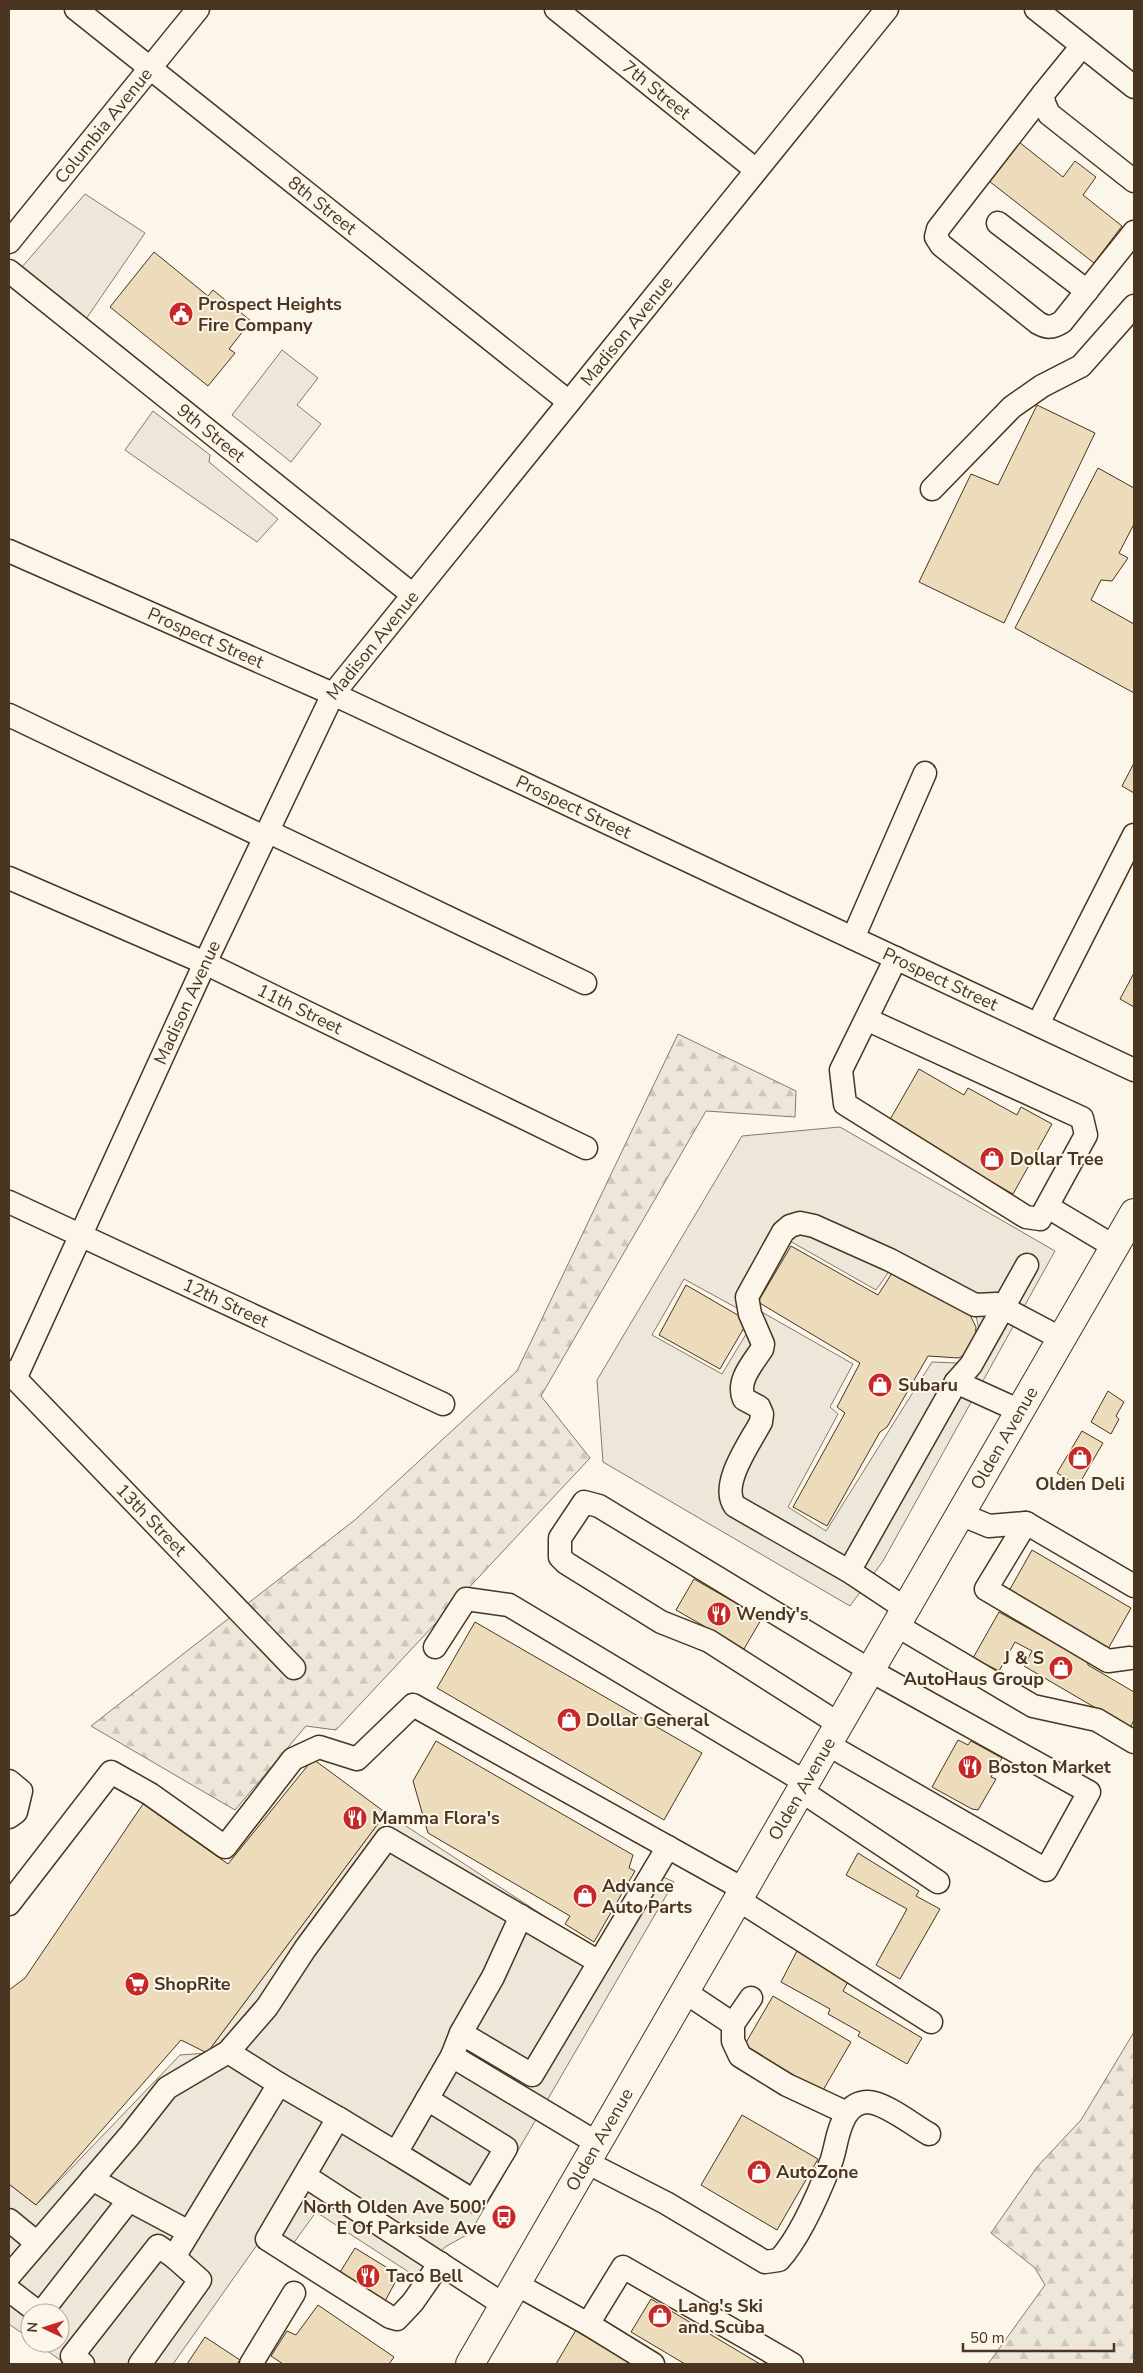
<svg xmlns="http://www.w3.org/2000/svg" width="1143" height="2373" font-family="'Nunito Sans',sans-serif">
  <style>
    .forest { fill: url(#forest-firs); stroke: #887966 }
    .parking { fill: #ede7d9; stroke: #887966; fill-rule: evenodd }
    .building { fill: #ecdcbc; stroke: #4a3520 }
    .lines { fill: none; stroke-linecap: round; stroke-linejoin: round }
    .minor-casing { stroke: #4a3520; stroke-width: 25 }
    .major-casing { stroke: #4a3520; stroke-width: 30 }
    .minor { stroke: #fbf6e9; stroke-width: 22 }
    .major { stroke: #fbf6e9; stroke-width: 28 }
    .labels { text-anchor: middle; stroke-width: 4; stroke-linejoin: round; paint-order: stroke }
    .street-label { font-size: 18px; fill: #4a3520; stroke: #fbf6e9 }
    .poi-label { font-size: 18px; font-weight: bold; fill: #4a3520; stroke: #fbf6e9; text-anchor: start }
  </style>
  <defs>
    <pattern id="forest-firs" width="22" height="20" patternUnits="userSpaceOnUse" patternTransform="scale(1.25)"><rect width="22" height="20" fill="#ede6d9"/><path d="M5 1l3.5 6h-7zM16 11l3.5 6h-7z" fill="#cdc6ba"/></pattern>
  </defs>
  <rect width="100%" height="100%" fill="#fbf6e9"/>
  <g class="forest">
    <polygon points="678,1034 796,1091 795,1117 706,1111 541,1396 590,1458 336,1730 306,1726 235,1810 91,1726 356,1519 517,1371"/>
    <polygon points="1134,2032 1134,2364 988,2364 1045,2285 1035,2268 991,2233 1037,2167 1081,2120"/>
  </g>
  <g class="parking">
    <polygon points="85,194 145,233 86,319 22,267"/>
    <polygon points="282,350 318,378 297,405 321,424 291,462 232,415"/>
    <polygon points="153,411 210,455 209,462 278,519 257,542 125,450"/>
    <path d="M840,1127L1055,1251L883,1561L850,1606L603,1462L597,1380L742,1136ZM790,1241L876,1290L893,1266L974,1307L980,1334L967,1359L957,1363L932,1362L826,1531L788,1507L838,1414L830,1407L853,1364L760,1311L722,1374L652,1335L684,1279L746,1313Z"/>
    <polygon points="386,1813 595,1949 646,1869 674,1882 470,2233 445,2247 418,2278 316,2212 290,2248 264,2235 173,2364 66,2364 36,2343 60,2343 60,2313 30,2313 30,2339 9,2324 9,2184 36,2205 180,2055 207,2053"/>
  </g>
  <g class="building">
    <polygon points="1019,142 1063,177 1075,161 1096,177 1083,195 1122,226 1094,263 989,181"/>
    <polygon points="154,252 208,296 213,290 251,321 229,349 235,353 208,386 110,307"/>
    <polygon points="1037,405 1095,433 1004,623 919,582 971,474 998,485"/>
    <polygon points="1098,468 1134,488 1134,524 1119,553 1128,558 1112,581 1101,580 1091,600 1134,624 1134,693 1015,628"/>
    <polygon points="1134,763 1134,793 1122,786"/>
    <polygon points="1134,973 1134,1007 1120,999"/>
    <polygon points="919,1069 964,1095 968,1088 1017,1115 1021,1107 1052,1124 1013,1194 888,1123"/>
    <polygon points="791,1246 878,1295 894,1270 970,1315 976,1327 975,1341 969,1351 959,1358 928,1356 887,1427 880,1432 827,1526 793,1507 845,1413 837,1407 860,1363 758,1302"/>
    <polygon points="686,1285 748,1321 720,1369 659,1335"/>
    <polygon points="1108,1391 1124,1402 1116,1416 1119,1419 1111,1434 1091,1422"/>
    <polygon points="1082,1431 1103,1443 1078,1486 1057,1473"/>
    <polygon points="1032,1550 1131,1608 1108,1649 1009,1591"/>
    <polygon points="694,1579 762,1618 744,1649 676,1610"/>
    <polygon points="999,1612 1087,1661 1088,1665 1134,1692 1134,1720 1130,1728 1024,1666 1032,1651 1015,1642 999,1671 973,1658"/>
    <polygon points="475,1622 702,1753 664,1820 437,1688"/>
    <polygon points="958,1740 968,1745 971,1741 1002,1758 991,1777 996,1779 978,1810 972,1809 932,1787"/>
    <polygon points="436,1741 633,1855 629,1868 635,1871 594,1942 565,1924 570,1916 428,1833 413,1781"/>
    <polygon points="313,1759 386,1813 207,2053 181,2040 36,2205 9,2184 9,1990 25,1978 143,1804 228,1864"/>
    <polygon points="858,1853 919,1891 916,1896 940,1909 900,1979 876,1965 907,1909 846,1875"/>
    <polygon points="799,1947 851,1976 843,1991 922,2038 907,2064 858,2036 860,2032 828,2014 830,2009 781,1982"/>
    <polygon points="773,1996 851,2042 822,2092 744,2046"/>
    <polygon points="742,2115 818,2159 777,2230 701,2185"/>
    <polygon points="355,2248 399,2275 383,2305 337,2277"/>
    <polygon points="651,2299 760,2364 685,2364 631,2332"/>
    <polygon points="318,2305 394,2357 389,2364 283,2364 271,2356 287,2331 296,2335"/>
    <polygon points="576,2330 634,2364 556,2364"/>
    <polygon points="205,2337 240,2360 237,2364 187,2364"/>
  </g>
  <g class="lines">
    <defs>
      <g id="minor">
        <path id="s1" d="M76,9L569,402"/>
        <path id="s2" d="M556,9L756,170"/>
        <polyline points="1036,9 1134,87"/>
        <polyline points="1082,46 1043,94 1044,103 1049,114 1134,181"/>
        <path d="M1043,94L938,229L936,237L941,245L1038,323C1047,328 1052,328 1062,322L1134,232"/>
        <polyline points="998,223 1087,291"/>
        <path id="s3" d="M9,242L198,9"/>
        <path id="s4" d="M9,271L413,595"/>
        <polyline points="932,489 1012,407 1042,386 1081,366 1134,306"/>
        <path id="s5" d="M9,551L333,694L1134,1070"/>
        <polyline points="9,715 264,837"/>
        <polyline points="267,831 585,983"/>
        <path id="s6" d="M9,878L205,963L586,1148"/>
        <polyline points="853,938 925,773"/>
        <polyline points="866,1019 1082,1118 1086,1135 1040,1219 1026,1217 845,1104 841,1070 896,958"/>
        <polyline points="1038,1024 1134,835"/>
        <path id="s7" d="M9,1202L443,1404"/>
        <polyline points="1048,1207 1115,1247"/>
        <path id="s8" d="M9,1372L294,1668"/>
        <path id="s9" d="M15,1379L205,963L333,694L887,9"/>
        <polyline points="956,1382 1020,1411"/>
        <polyline points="960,1514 989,1526 1026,1523 1134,1586"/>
        <polyline points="1026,1523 986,1589 1108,1661 1130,1658"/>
        <polyline points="852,1573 852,1566 956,1382 971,1365 1027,1265"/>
        <path d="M906,1609L852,1573L735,1506C719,1485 750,1443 761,1422L762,1414L759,1407L744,1399C736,1381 753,1363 762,1349L763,1344L750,1314L747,1297L783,1232L790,1226L800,1223L814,1226L890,1260L975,1305L996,1304L1062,1339"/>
        <polyline points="896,1625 1033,1706 1097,1720 1134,1742"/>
        <polyline points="435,1647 466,1599 509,1605 805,1782"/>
        <polyline points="827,1744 1046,1870 1089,1792 871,1671 599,1506 584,1502 560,1538 560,1557 566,1563 661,1622 709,1641 839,1724"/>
        <polyline points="9,1781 21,1791 16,1812 9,1817"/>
        <polyline points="800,1790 938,1882"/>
        <polyline points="737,1899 931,2022"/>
        <polyline points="9,1904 111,1772 150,1794 225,1847 293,1759 319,1747 357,1759 413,1705 743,1889"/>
        <polyline points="685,1992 733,2024"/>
        <polyline points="751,1998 733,2024 733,2041 740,2056 787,2085 847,2113"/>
        <polyline points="461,2033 493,1977 521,1916"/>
        <polyline points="228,2052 279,2084"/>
        <polyline points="452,2056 597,2143"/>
        <polyline points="338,2118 396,2153 452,2056 461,2033 532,2075 668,1847"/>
        <polyline points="396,2153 474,2201 506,2148 427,2099"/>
        <path d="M586,2162L666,2203L765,2262L779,2260C801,2236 819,2193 831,2162C837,2145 836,2132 846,2115C851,2107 858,2102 868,2102C886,2103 913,2125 929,2134"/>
        <polyline points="305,2176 504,2305"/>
        <polyline points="92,2179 129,2200"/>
        <polyline points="9,2220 37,2243"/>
        <polyline points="9,2276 130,2135 167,2088 228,2052 267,2007 305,1949 387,1838 599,1962"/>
        <polyline points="516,2284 588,2324 623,2267 792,2364"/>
        <polyline points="9,2290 39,2313"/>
        <polyline points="41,2313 129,2200 189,2232"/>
        <polyline points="588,2324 653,2364"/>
        <polyline points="83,2364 72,2356 158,2246 174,2257"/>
        <polyline points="140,2364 200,2280 174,2257 279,2084 338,2118 267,2239 390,2317 397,2319 413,2302 440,2263"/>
        <polyline points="251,2364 294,2293"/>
      </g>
      <g id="major">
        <path id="s10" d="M470,2364L1134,1213"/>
      </g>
    </defs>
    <use href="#minor" class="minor-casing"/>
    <use href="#major" class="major-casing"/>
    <use href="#minor" class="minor"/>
    <use href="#major" class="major"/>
  </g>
  <defs>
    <symbol id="civic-disc" viewBox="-11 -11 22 22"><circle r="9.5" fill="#c62828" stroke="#fbf6e9"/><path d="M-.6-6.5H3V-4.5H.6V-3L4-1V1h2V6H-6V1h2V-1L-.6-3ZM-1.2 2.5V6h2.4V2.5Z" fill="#fff"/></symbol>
    <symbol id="shop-disc" viewBox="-11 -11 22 22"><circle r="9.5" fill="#c62828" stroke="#fbf6e9"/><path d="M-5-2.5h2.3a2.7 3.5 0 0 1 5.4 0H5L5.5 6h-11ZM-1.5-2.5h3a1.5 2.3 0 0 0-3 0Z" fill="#fff"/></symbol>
    <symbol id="restaurant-disc" viewBox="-11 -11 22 22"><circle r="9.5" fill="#c62828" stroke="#fbf6e9"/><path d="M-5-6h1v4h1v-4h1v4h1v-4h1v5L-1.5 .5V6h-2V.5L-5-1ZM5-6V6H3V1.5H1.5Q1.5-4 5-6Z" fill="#fff"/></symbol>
    <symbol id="supermarket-disc" viewBox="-11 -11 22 22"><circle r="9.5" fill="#c62828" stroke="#fbf6e9"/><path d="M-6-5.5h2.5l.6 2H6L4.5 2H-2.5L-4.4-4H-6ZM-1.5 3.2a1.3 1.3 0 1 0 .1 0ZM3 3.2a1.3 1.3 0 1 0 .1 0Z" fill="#fff"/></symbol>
    <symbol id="bus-disc" viewBox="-11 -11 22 22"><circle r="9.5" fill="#c62828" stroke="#fbf6e9"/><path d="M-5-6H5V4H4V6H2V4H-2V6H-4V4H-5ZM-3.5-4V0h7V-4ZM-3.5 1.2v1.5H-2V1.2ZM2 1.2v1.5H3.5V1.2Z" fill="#fff"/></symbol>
  </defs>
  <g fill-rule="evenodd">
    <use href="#civic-disc" x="167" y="300" width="28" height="28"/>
    <use href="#shop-disc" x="978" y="1145" width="28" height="28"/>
    <use href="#shop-disc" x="866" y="1371" width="28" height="28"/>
    <use href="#shop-disc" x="1066" y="1444" width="28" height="28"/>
    <use href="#restaurant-disc" x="705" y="1600" width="28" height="28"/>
    <use href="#shop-disc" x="1047" y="1654" width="28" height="28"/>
    <use href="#shop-disc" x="555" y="1706" width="28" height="28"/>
    <use href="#restaurant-disc" x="956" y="1753" width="28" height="28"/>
    <use href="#restaurant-disc" x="341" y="1804" width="28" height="28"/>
    <use href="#shop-disc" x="571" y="1882" width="28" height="28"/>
    <use href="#supermarket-disc" x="123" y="1970" width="28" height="28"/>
    <use href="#shop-disc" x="745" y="2158" width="28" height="28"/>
    <use href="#bus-disc" x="490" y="2203" width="28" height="28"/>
    <use href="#restaurant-disc" x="354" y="2262" width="28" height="28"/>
    <use href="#shop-disc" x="646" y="2302" width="28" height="28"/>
  </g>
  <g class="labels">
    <g class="street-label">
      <text dy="6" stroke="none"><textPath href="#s2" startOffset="129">7th Street</textPath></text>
      <text dy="6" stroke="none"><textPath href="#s3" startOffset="150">Columbia Avenue</textPath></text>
      <text dy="6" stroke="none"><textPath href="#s1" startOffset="315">8th Street</textPath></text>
      <text dy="6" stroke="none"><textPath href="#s9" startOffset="1222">Madison Avenue</textPath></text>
      <text dy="6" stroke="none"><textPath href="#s4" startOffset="259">9th Street</textPath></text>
      <text dy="6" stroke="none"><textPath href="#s5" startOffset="215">Prospect Street</textPath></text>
      <text dy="6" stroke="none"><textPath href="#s9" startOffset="818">Madison Avenue</textPath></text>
      <text dy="6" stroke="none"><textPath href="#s5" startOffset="620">Prospect Street</textPath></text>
      <text dy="6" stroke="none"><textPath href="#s5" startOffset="1025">Prospect Street</textPath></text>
      <text dy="6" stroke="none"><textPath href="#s9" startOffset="414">Madison Avenue</textPath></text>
      <text dy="6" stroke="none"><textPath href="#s6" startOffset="319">11th Street</textPath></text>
      <text dy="6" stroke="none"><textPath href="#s7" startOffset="239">12th Street</textPath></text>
      <text dy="6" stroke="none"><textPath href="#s10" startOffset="1069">Olden Avenue</textPath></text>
      <text dy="6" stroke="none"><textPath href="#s8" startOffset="205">13th Street</textPath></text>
      <text dy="6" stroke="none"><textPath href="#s10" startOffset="664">Olden Avenue</textPath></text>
      <text dy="6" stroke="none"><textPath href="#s10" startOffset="259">Olden Avenue</textPath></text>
    </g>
    <g class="poi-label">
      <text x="198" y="310">Prospect Heights<tspan x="198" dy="21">Fire Company</tspan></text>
      <text x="1010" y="1165">Dollar Tree</text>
      <text x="898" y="1391">Subaru</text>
      <text x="1080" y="1490" text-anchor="middle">Olden Deli</text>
      <text x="736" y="1620">Wendy's</text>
      <text x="1044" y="1664" text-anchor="end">J &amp; S<tspan x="1044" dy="21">AutoHaus Group</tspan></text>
      <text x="586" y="1726">Dollar General</text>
      <text x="988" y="1773">Boston Market</text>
      <text x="372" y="1824">Mamma Flora's</text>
      <text x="602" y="1892">Advance<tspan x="602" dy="21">Auto Parts</tspan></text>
      <text x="154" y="1990">ShopRite</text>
      <text x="776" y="2178">AutoZone</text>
      <text x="486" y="2213" text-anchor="end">North Olden Ave 500'<tspan x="486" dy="21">E Of Parkside Ave</tspan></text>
      <text x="386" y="2282">Taco Bell</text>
      <text x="678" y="2312">Lang's Ski<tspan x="678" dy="21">and Scuba</tspan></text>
    </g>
  </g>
  <rect width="1143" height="2373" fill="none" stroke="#4a3520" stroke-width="20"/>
  <g transform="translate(45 2328) rotate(274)"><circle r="24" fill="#fbf6e9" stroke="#b4a999"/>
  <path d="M0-4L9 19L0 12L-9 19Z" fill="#c62828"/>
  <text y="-8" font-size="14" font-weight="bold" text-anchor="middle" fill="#4a3520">N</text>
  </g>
  <path d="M963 2343v8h151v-8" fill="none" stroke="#4a3520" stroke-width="2.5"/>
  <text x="970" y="2343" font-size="15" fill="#4a3520" stroke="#fbf6e9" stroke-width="4" paint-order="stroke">50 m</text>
</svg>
